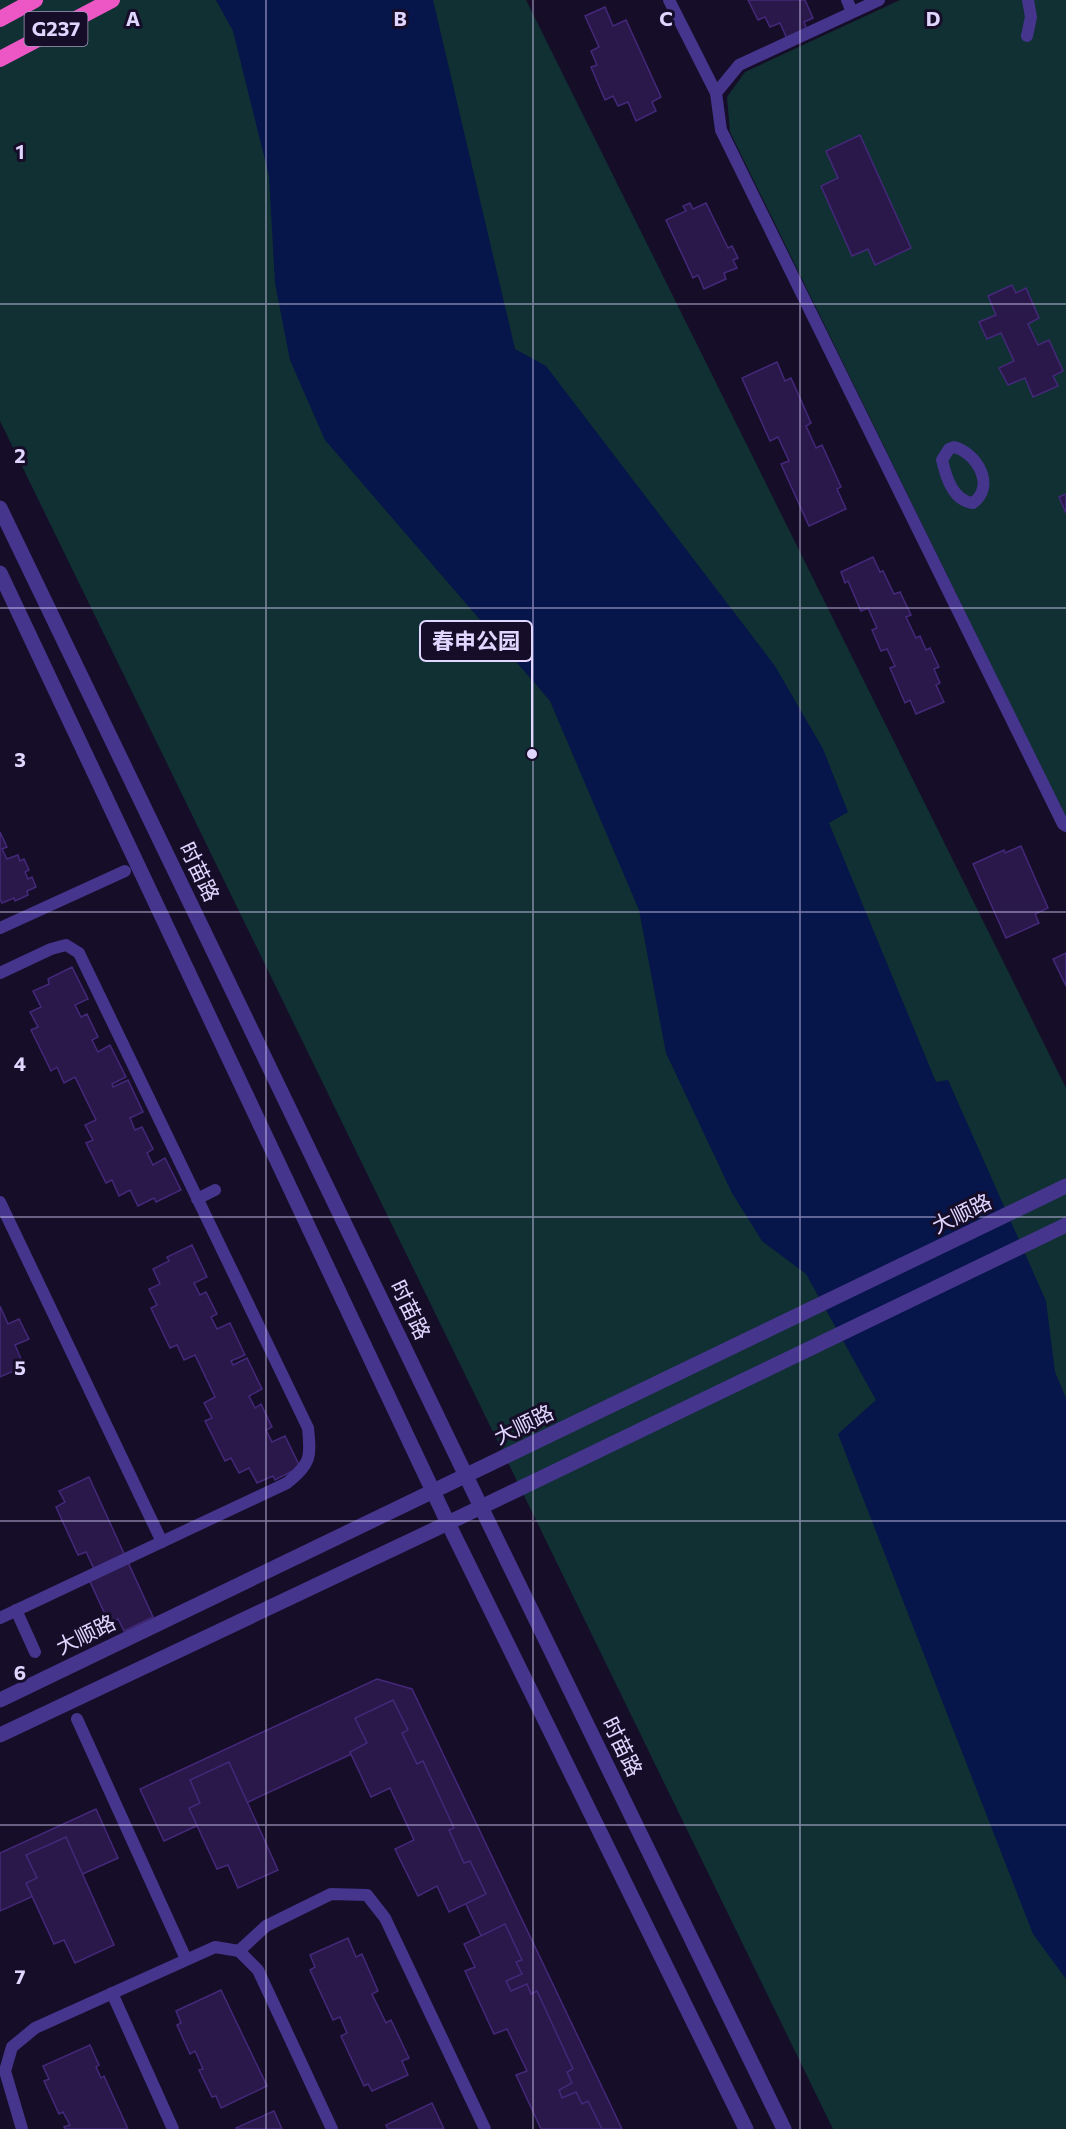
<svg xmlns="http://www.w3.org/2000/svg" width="1066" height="2129" font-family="Commissioner,'Noto Sans SC',sans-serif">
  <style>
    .green { fill: #103033 }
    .water { fill: #06154a }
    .building { fill: #2a184b; stroke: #442879; stroke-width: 1.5 }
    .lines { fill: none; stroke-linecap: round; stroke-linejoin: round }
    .service { stroke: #45358c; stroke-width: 12 }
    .tertiary { stroke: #45358c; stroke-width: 15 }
    .trunk { stroke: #ec57c5; stroke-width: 16 }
    .grid { fill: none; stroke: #e0d6ff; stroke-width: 1.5; stroke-opacity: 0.55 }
    .labels { text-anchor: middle; stroke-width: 6; stroke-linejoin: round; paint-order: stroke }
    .shield { fill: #160e29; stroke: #a39abf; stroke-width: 1.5 }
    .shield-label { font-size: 20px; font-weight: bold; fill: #e0d6ff }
    .street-label { font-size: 21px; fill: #e0d6ff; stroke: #160e29 }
    .grid-label { font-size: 20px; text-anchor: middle; font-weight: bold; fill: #e0d6ff; stroke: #160e29; stroke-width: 6; stroke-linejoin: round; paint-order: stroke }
    .leader { fill: none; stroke: #e0d6ff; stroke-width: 2 }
    .callout-dot { fill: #e0d6ff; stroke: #160e29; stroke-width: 2 }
    .callout { fill: #160e29; stroke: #e0d6ff; stroke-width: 2 }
    .callout-label { font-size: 22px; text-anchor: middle; font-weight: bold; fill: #e0d6ff }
  </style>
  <rect width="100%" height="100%" fill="#160e29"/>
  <g class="green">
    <polygon points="0,0 526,0 1066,1088 1066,2129 833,2129 0,421"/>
    <polygon points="900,0 1066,0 1066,818 730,132 727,97 745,72"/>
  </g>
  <polygon class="water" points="216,0 433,0 515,349 546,366 775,666 823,749 848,812 829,823 936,1082 948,1080 1046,1301 1055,1372 1066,1398 1066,1979 1033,1934 838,1434 876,1400 806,1274 762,1241 732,1193 666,1053 639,910 550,701 325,440 290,360 275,283 269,176 233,31"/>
  <g class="building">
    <polygon points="748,0 805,0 813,18 804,22 808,32 788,41 780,23 770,27 765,17 758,20"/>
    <polygon points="605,7 613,26 626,20 661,97 652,102 656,111 636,121 628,102 618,106 613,96 605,100 591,67 597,65 591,51 599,47 585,16"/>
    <polygon points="860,135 911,248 875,265 868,249 852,256 821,186 838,178 826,151"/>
    <polygon points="690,203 693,209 706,203 728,248 732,246 738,258 733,260 737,268 724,273 726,279 704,289 698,275 693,278 666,220 686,211 683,206"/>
    <polygon points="1012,285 1016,293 1026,288 1039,318 1028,324 1038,345 1049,340 1063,371 1053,376 1058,386 1033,397 1025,378 1008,385 999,368 1014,361 1001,333 987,339 979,322 996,315 988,296"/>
    <polygon points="777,362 785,381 791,378 811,423 806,426 816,448 822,445 841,487 837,489 846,509 809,526 781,464 789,461 778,437 770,441 742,378"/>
    <polygon points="1066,494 1066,513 1059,497"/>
    <polygon points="873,557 880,572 883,571 894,594 900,592 911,615 906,617 916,638 920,636 926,650 930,648 939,667 934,669 940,683 936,685 944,702 916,714 910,700 905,703 890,668 895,666 887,649 881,651 872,630 877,628 868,608 861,611 848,581 845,583 841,572"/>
    <polygon points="0,832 7,847 2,849 7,859 18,855 20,861 24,859 29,870 25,872 28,879 32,877 36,887 27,891 28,895 15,901 14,898 2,903 0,899"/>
    <polygon points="1021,846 1048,908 1035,914 1039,923 1006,938 973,864 1004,850 1005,853"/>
    <polygon points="1066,953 1066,986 1053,959"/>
    <polygon points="72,967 88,999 75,1005 81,1017 87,1014 98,1037 92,1040 98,1052 110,1045 126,1077 112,1084 113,1087 128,1080 143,1112 130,1118 135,1130 142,1127 153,1149 147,1153 153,1165 165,1158 181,1190 156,1202 154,1198 138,1206 130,1190 119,1196 112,1180 106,1183 86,1143 93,1140 85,1125 96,1120 75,1077 64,1083 57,1067 51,1071 31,1030 38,1027 30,1012 41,1007 33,991 49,984 48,979"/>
    <polygon points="192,1245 207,1277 194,1283 200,1295 206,1292 217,1314 211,1317 217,1329 230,1323 245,1355 231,1361 233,1365 247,1358 262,1389 249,1396 255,1408 261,1404 272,1427 266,1430 272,1442 285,1436 300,1467 275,1480 273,1476 257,1483 249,1468 239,1473 231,1458 225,1461 205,1421 212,1418 204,1403 215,1397 195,1355 184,1360 177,1345 170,1348 151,1308 157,1305 149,1289 160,1284 153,1269 169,1261 167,1257"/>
    <polygon points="0,1306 8,1324 19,1319 29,1339 15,1345 24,1366 0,1377"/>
    <polygon points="89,1477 153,1617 124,1631 118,1619 109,1623 87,1575 95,1571 86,1552 78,1555 56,1507 65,1502 59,1491"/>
    <polygon points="377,1679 412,1689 622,2129 574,2129 386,1738 164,1841 140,1789"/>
    <polygon points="393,1700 408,1730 402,1733 417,1764 423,1761 454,1828 449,1830 464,1863 470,1861 486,1894 449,1912 437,1886 418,1896 395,1849 414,1840 390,1788 371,1797 350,1752 367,1743 355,1718"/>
    <polygon points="229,1762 278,1870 238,1888 228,1865 217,1869 189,1808 200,1803 190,1780"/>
    <polygon points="96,1809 118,1858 0,1911 0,1853"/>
    <polygon points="66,1837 114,1945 75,1963 64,1940 54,1944 26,1883 37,1878 26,1855"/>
    <polygon points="505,1924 522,1960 516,1962 522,1974 506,1981 511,1991 527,1984 531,1994 537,1991 573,2069 567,2072 572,2083 559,2090 562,2098 576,2092 582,2104 588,2101 602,2129 541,2129 516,2075 527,2071 507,2029 494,2034 465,1971 475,1967 464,1944"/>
    <polygon points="348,1938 356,1957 362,1954 378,1991 372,1994 386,2023 391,2020 409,2058 402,2061 408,2075 372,2091 368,2084 364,2086 341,2036 347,2033 340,2017 333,2020 310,1970 315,1967 310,1955"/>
    <polygon points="221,1990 267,2086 221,2108 216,2096 212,2097 199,2070 203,2069 195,2051 190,2054 177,2025 181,2023 176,2011"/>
    <polygon points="90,2045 99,2065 96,2067 101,2078 104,2076 128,2129 65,2129 64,2127 70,2125 63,2112 59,2114 44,2081 49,2079 43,2066"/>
    <polygon points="432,2103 444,2129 388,2129 386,2125"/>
    <polygon points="274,2111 282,2129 236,2129 236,2128"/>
  </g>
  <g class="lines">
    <g class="service">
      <polyline points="669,0 716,93"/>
      <polyline points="847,0 852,12"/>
      <polyline points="879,0 739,65 716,93 721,130 1063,824 1066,826"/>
      <polyline points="1027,36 1031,17 1028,0"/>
      <path d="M954,447C977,453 996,486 973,503C953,501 946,477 942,460L949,449Z"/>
      <polyline points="0,928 125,871"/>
      <path d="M0,973L51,949L66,945L79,953L308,1428C311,1458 311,1463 287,1483L0,1618"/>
      <polyline points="197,1199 215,1190"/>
      <polyline points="0,1202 162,1542"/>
      <polyline points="16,1610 35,1652"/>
      <polyline points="77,1719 186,1959"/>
      <polyline points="239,1951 266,1926 331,1894 367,1895 385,1918 485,2129"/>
      <polyline points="112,1993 173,2129"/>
      <polyline points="22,2129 5,2071 12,2047 35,2028 215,1947 239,1951 258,1970 332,2129"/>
    </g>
    <g class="tertiary">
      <polyline points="0,508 481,1507 784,2129"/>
      <polyline points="0,573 448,1523 746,2129"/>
      <polyline points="0,1700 1066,1186"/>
      <polyline points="0,1735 448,1523 1066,1225"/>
    </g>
    <g class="trunk">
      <polyline points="0,19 35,0"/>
      <polyline points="0,59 112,0"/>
    </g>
  </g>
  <path class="grid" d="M266,0V2129M533,0V2129M800,0V2129M0,304H1066M0,608H1066M0,912H1066M0,1217H1066M0,1521H1066M0,1825H1066"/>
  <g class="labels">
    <rect class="shield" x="24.5" y="12" width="63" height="34" rx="4.5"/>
    <g class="shield-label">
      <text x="56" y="36">G237</text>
    </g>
    <g class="street-label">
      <text transform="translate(199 872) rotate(64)" y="7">时苗路</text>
      <text transform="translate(962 1214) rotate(-26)" y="7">大顺路</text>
      <text transform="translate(410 1310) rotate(64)" y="7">时苗路</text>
      <text transform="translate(524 1425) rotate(-26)" y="7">大顺路</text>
      <text transform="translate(86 1635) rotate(-26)" y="7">大顺路</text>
      <text transform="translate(622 1747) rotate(64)" y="7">时苗路</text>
    </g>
  </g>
  <g class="grid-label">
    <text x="133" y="26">A</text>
    <text x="400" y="26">B</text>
    <text x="666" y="26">C</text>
    <text x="933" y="26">D</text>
    <text x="20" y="159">1</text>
    <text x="20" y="463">2</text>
    <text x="20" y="767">3</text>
    <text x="20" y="1071">4</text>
    <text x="20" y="1375">5</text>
    <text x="20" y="1680">6</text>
    <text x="20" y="1984">7</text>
  </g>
  <path class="leader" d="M532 754L532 641"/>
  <circle class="callout-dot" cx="532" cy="754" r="6"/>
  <rect class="callout" x="420" y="621" width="112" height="40" rx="6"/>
  <g class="callout-label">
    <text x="476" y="649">春申公园</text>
  </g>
</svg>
